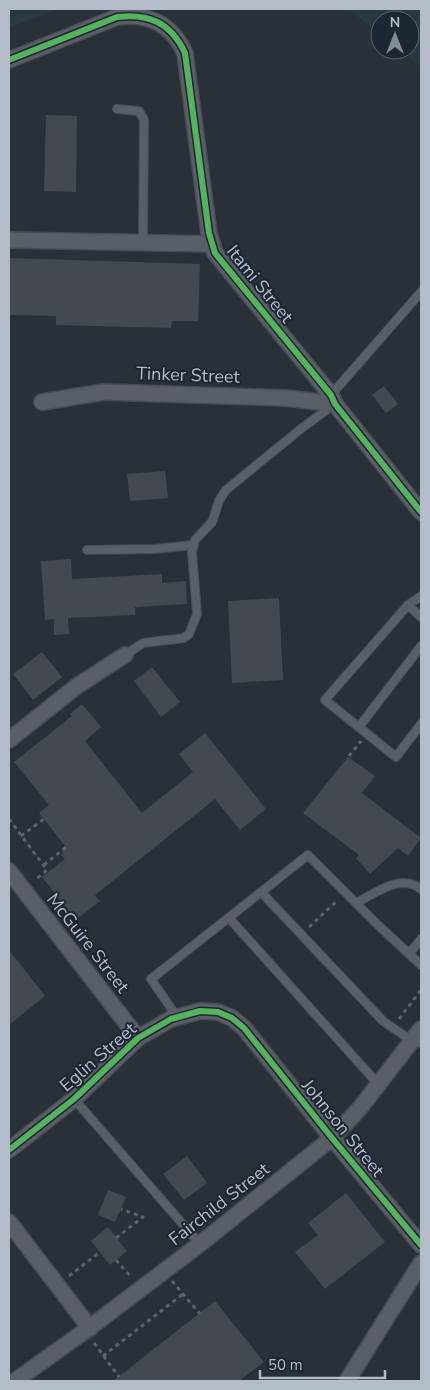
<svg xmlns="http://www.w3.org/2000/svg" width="430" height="1390" font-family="'Nunito Sans',sans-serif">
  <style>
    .green { fill: #273a3e }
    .building { fill: #444950 }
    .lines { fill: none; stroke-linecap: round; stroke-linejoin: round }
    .service-casing { stroke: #484c53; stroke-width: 10 }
    .minor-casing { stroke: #484c53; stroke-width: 18 }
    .path { stroke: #5d636a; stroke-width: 3; stroke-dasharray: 4 4; stroke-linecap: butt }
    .service { stroke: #5a5e66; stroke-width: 8 }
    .minor { stroke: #5a5e66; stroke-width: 15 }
    .cycleway-casing { stroke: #1d2633; stroke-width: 9 }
    .cycleway { stroke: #56b35d; stroke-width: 6 }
    .labels { text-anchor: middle; stroke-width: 4; stroke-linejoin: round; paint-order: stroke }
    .street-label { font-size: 18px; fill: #b4bcc9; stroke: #1d2633 }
  </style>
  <rect width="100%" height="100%" fill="#2a3038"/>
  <g class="green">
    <polygon points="9,9 57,9 9,28"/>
    <polygon points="348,9 421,9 421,67 400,50 410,50 410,20 380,20 380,34"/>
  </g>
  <g class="building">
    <polygon points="46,115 77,116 76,192 44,191"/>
    <polygon points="9,258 200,264 198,321 172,321 171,328 56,325 56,316 9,315"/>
    <polygon points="384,386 398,404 386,413 372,395"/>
    <polygon points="165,471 168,498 130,501 127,474"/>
    <polygon points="71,559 72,579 162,574 162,583 186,581 187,604 135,607 135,615 68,618 69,634 54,635 54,619 45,620 41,561"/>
    <polygon points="279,598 283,680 232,683 228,601"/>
    <polygon points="42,652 62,677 33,700 13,674"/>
    <polygon points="152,667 180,702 161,717 134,681"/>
    <polygon points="82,704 101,727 85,741 142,813 193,772 179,754 205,733 266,809 240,830 215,799 95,895 100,901 76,920 42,877 65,859 61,855 66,847 39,813 49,805 14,762 72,716 70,714"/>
    <polygon points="348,757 375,776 362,793 421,838 408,856 398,848 370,874 356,858 359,855 303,813"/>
    <polygon points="9,950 45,996 9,1025"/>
    <polygon points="187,1156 207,1183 184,1200 163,1174"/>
    <polygon points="108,1190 126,1197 115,1222 98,1215"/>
    <polygon points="346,1193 385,1242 325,1289 295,1252 318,1235 308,1223"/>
    <polygon points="108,1227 127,1251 110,1265 91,1241"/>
    <polygon points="215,1301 264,1362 239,1381 113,1381"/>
  </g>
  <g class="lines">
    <defs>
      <g id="service">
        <polyline points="117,109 139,111 144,120 143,243"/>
        <polyline points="331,395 421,292"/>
        <polyline points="87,550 154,549 194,545"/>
        <polyline points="421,596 408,605 325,700 396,757 421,724"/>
        <polyline points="408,605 421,617"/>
        <polyline points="125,655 143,643 184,638 189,634 197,614 192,552 195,540 212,522 219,501 226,490 302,428 332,406"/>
        <polyline points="359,727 421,646"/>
        <polyline points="261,892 383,1021 412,1041 421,1043"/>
        <path d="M356,903C376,893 400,873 421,889"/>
        <polyline points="229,918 378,1084"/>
        <polyline points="409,954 421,939"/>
        <polyline points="177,1017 151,979 308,855 379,926 421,965"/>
        <polyline points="74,1099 200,1244"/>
      </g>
      <g id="minor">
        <path d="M9,60L117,17C149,13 171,23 185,53L209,233L215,253L331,395L335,404L421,512"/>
        <polyline points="10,240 212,244"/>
        <polyline points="42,402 104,392 286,398 335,404"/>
        <polyline points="9,740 77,686 125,655"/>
        <polyline points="9,871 138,1038"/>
        <polyline points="9,1150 74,1099 138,1038 171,1019 200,1011 218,1012 232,1018 244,1028 332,1138 421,1245"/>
        <polyline points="9,1222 90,1328"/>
        <polyline points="15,1381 85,1331 200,1244 332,1138 360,1108 421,1029"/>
        <polyline points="347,1381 421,1263"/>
      </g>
    </defs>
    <use href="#service" class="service-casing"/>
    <use href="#minor" class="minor-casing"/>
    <g class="path">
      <polyline points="349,756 361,741"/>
      <polyline points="9,819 47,870 35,880"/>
      <polyline points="21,836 44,819"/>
      <polyline points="44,865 66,847"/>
      <polyline points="309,927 338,900"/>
      <polyline points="399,1019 421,990"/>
      <polyline points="116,1238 143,1217 121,1209"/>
      <polyline points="116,1260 132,1278"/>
      <polyline points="69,1276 100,1252"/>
      <polyline points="172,1281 200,1314"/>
      <polyline points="94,1343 119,1377"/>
      <polyline points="103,1356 183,1294"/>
    </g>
    <use href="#service" class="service"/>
    <use href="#minor" class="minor"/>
    <defs>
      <g id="cycleway">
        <path d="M9,60L117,17C149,13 171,23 185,53L209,233L215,253L331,395L335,404L421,512"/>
        <polyline points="9,1150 74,1099 138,1038 171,1019 200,1011 218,1012 232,1018 244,1028 332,1138 421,1245"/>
      </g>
    </defs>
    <use href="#cycleway" class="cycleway-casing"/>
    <use href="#cycleway" class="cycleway"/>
  </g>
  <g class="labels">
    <g class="street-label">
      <text transform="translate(260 284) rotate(51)" y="6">Itami Street</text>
      <text transform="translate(188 375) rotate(2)" y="6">Tinker Street</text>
      <text transform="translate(88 943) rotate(52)" y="6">McGuire Street</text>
      <text transform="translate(98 1057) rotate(-41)" y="6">Eglin Street</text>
      <text transform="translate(343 1128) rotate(51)" y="6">Johnson Street</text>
      <text transform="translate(219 1204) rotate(-38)" y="6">Fairchild Street</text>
    </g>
  </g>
  <rect width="430" height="1390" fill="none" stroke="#b4bcc9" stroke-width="20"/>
  <g transform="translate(395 35)"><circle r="24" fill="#1d2633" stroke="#59626f"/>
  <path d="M0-4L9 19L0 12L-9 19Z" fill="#848b96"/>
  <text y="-8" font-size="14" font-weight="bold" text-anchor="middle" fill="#b4bcc9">N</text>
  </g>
  <path d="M260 1370v8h125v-8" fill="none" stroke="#b4bcc9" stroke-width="2.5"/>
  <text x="268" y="1370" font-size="15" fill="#b4bcc9" stroke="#1d2633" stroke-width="4" paint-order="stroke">50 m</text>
</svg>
